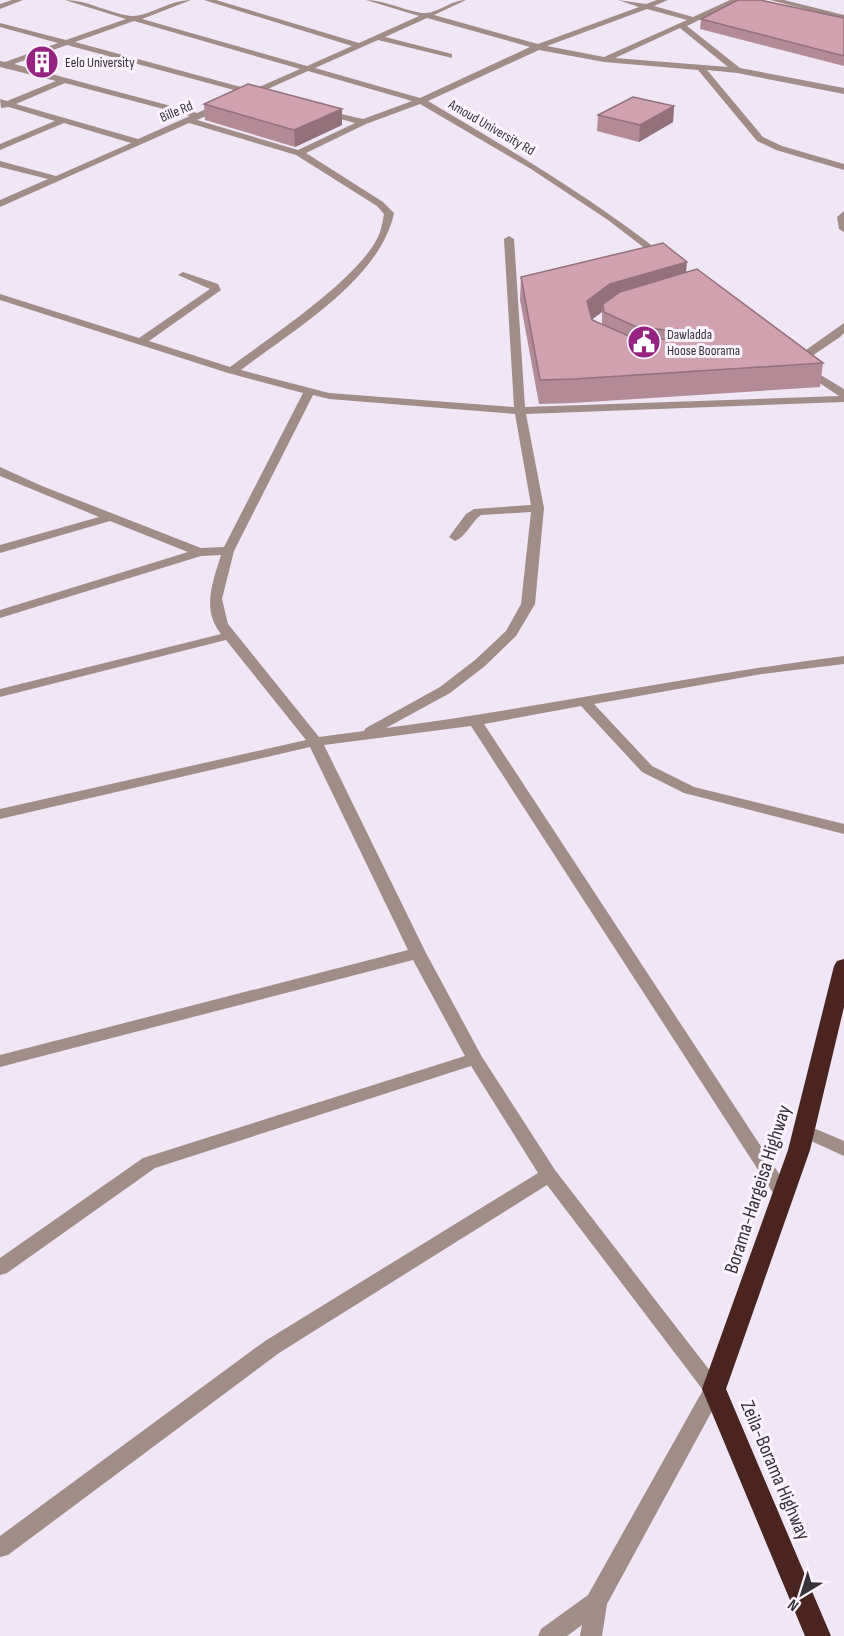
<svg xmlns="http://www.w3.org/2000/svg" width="844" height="1636" font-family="'Sofia Sans Condensed',sans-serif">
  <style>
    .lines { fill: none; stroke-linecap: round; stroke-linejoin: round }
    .minor { fill: #a18c88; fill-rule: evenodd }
    .highway { fill: #4a2520; fill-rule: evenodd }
    .wall { fill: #b38b97; fill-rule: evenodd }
    .shaded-wall { fill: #92717b }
    .building { fill: #d0a2b0; stroke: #92717b; stroke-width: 1.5 }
    .labels { text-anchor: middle; stroke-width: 6; stroke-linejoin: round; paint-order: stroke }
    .far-poi-label { font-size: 14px; fill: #363238; stroke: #fcf5ff; text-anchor: start }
    .far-street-label { font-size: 14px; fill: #363238; stroke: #fcf5ff }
    .near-street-label { font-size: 20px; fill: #363238; stroke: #fcf5ff }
  </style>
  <rect width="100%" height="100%" fill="#f1e6f6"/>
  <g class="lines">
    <g class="minor">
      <polygon points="12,0 23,0 0,9 0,4"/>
      <path d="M65,0C89,0 112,15 133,16C149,16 170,0 191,0L142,19L307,66L352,46L204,0H216L359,43L419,16L366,0C385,0 413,14 426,13C440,12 451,0 466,0L434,15L538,44L639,7L618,0L646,4L657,0H668L654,6L693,17L730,0H740L687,26L740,68L844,88V94L737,73L707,70L763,137L782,146L844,164V170L776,150L757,141L698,70L604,62L539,50L428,101C511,150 592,198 668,258L669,260L664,263L608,220L531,169L420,104L366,124L306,153L383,202L394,213C380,280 293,330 241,370L329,393L514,407L504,239L509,236L514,239L525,407L839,396L800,370V366L804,365L844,389V402L526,414L544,508L535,604L516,636L485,666L450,693L386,728C539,708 691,675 844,656V664L762,674L594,704L652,766L694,787L844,824V834L684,793L642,772L581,706L484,724L789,1189L792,1194L789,1199L783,1201L777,1199L471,726L324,745L426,953L482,1057L555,1170L724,1389L607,1604L602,1636H580L582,1625L567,1636H538L541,1629L588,1595L703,1390L547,1185L279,1353L8,1555L0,1557V1536L265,1341L538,1173L471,1066L155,1168L7,1273L0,1275V1258L143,1158L465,1056L413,960L0,1067V1055L408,950L310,747L0,819V809L306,740L226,640L0,697V689L221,634C201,609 213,582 221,555L201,556L0,618V610L188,552L110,521L0,553V545L99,517L0,476V467L42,486L201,548L224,547L303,393L228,373L0,300V294L139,338L210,289L178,275L183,272L218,284L221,290L149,341L230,367C269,338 365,275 380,232C382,226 383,219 384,214L377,206L296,155L189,123L0,207V200L48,179L0,167V161L56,176L131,143L64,123L0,150V144L55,121L9,107L1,108L0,99L7,101L56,81L0,67V61L5,62L58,43L0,27V23L66,40L126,19ZM647,9L687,20L604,57L547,46ZM427,18L530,47L420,98L315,68L378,40L452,58V54L385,37ZM134,21L300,69L252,90L75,42ZM680,28L728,67L615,58ZM67,45L245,93L241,96L245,99L261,96V92L308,71L412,101L363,119L319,109V113L355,123L298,150L197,120L226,107V103H220L197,113L14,64ZM65,83L190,116L138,139L16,104ZM313,395L329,399L515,414L531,505L474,509L466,514L449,537L455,541C466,537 471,522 481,515L531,512L521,604L506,631L475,660L440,687L366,728L364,731L319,737L228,624L222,599L234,551Z"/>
      <polygon points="770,0 784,0 844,15 844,19"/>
      <polygon points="844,211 844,232 839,229 837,217"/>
      <polygon points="844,323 844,333 840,337 800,364 792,364 792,360"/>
      <polygon points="804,1124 844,1141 844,1156 798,1135 795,1130 798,1125"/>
    </g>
    <polygon class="highway" points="844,959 844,1007 810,1150 726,1389 831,1636 805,1636 702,1389 788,1150 834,966 837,961"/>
  </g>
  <g class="wall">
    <polygon points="844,18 844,66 700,29 701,19"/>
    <polygon points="204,104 342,125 295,147 205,120"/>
    <polygon points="674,106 673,122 639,142 597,131 598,115"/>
    <path d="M686,272L823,363L820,387L573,403L539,404L520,300L521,277ZM602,312V324L592,319Z"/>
  </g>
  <g class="shaded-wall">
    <polygon points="674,106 673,122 639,142 640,125"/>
    <polygon points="342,109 342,125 295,147 294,130"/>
    <polygon points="687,262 685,284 603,304 602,312 586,324 587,301 610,284"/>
  </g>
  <g class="building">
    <polygon points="738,0 760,0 844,18 844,56 701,19"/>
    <polygon points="248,84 342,109 294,130 204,104"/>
    <polygon points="633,97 674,106 640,125 598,115"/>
    <polygon points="663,243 687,262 610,284 587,301 592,320 631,337 688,341 687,333 634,326 604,312 603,304 620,292 697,269 823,363 574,379 540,380 521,277"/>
  </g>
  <defs>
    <symbol id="building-disc" viewBox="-11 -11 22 22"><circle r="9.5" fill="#962381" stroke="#fcf5ff"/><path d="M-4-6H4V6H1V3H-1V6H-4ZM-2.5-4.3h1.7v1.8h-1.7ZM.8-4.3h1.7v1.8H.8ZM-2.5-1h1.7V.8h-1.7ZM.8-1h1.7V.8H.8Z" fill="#fff"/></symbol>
    <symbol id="civic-disc" viewBox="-11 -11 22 22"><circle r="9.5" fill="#962381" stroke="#fcf5ff"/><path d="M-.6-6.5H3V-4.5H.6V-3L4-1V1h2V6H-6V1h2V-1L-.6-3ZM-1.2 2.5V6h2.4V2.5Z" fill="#fff"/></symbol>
  </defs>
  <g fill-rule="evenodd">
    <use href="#building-disc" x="23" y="43" width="38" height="38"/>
    <use href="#civic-disc" x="625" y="323" width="38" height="38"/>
  </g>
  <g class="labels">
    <g class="far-poi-label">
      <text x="65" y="67">Eelo University</text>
      <text x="667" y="339">Dawladda<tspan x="667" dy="16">Hoose Boorama</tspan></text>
    </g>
    <g class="far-street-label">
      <text transform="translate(176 111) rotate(-23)" y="5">Bille Rd</text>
      <text transform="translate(492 127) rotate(30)" y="5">Amoud University Rd</text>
    </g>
    <g class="near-street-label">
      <text transform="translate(757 1189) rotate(-72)" y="7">Borama-Hargeisa Highway</text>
      <text transform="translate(776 1470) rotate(67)" y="7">Zeila-Borama Highway</text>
    </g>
  </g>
  <g transform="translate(802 1594) rotate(218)" stroke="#fcf5ff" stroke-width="4.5" paint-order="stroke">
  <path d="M0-4.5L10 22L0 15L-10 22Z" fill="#363238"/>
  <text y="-9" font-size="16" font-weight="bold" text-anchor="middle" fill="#363238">N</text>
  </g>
</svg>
